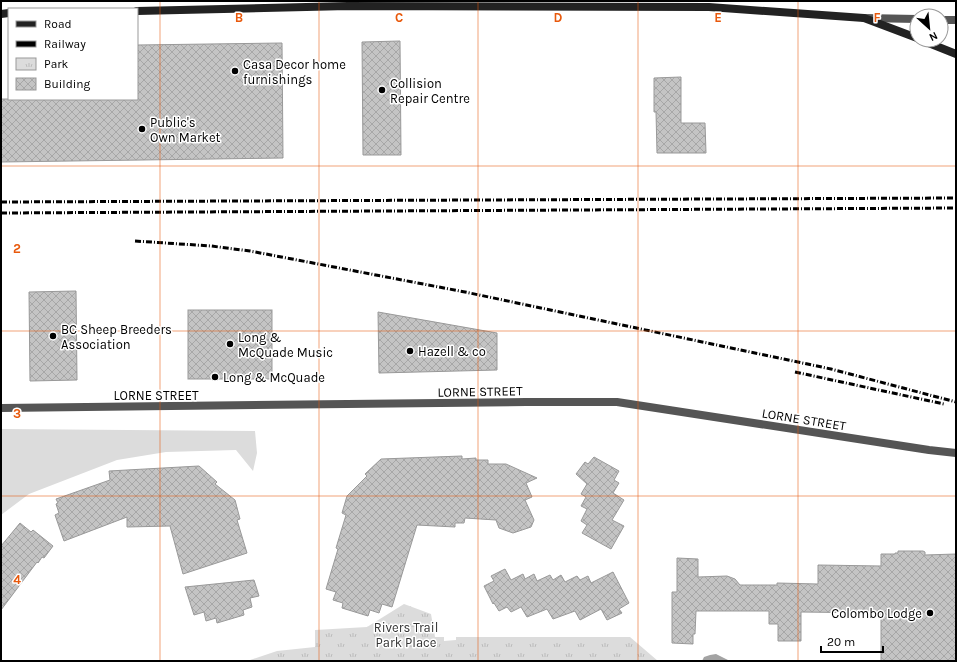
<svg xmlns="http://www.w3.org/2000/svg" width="957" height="662" font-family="Karla,sans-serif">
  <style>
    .green { fill: #dcdcdc }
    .park { fill: url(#park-tufts) }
    .water { fill: #a3a3a3 }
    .building { fill: url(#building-cross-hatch); stroke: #999 }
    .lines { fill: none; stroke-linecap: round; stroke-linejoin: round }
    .tertiary { stroke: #555; stroke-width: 8 }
    .secondary { stroke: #222; stroke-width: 8 }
    .rail { stroke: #000; stroke-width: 3; stroke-dasharray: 6 2 1 2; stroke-linecap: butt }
    .grid { fill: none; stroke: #e8590c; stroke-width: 1; stroke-opacity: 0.55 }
    .poi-dot { fill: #000; stroke: #fff; stroke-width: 1.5 }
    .labels { text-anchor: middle; stroke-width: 3; stroke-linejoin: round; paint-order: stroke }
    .poi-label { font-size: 13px; fill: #000; stroke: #fff; text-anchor: start }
    .street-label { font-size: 13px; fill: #000; stroke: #fff }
    .park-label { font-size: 13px; fill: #333; stroke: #fff }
    .grid-label { font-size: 13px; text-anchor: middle; font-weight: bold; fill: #e8590c; stroke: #fff; stroke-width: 3; stroke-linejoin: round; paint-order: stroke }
  </style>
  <defs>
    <pattern id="park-tufts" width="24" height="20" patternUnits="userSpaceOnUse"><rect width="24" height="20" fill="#dcdcdc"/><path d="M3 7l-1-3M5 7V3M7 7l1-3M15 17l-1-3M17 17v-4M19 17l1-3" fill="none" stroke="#bbb"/></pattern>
    <pattern id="building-cross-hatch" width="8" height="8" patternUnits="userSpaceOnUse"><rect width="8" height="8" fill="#c4c4c4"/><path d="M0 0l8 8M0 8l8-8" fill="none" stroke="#a7a7a7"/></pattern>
  </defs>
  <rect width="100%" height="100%" fill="#fff"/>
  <polygon class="green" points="1,429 255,431 257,453 253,471 236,450 166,452 117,460 29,494 1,515"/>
  <polygon class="park" points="404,604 431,614 435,637 444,637 444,641 456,640 456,637 630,637 658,661 247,661 277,651 315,647 315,630 367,627"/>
  <polygon class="water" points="716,654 728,660 736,661 702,661 704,657 710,655"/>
  <g class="building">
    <polygon points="400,41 401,155 363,155 362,42"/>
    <polygon points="282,43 283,158 1,162 1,99 137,99 137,45"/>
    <polygon points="681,77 681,123 705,123 706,153 657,153 656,112 654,112 654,78"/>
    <polygon points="76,291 77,380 30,381 29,292"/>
    <rect x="188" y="310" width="84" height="69"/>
    <polygon points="378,312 497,333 497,370 379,373"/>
    <polygon points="462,456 462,459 476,458 476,460 488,460 488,464 506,464 537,478 526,483 532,497 525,500 534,520 531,527 513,533 499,528 496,520 465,518 464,523 455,523 455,527 417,525 392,607 382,604 379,613 370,610 368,616 342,608 343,603 333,600 336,592 326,589 338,549 336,548 346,515 342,513 347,496 367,476 365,474 381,459"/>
    <polygon points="594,457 619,471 614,480 619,483 613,493 624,500 612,520 624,526 611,549 582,533 587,525 581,521 587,509 581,506 586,497 581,494 587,484 576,474 585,462 588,464"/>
    <polygon points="199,466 217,482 215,484 235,500 240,519 237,520 247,553 183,574 170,526 127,527 127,517 64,541 55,515 59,513 56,504 58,503 56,499 110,480 109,471"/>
    <polygon points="20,523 31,532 33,530 53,546 44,558 42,557 38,563 37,562 1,610 1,546"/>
    <polygon points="898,551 923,551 925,552 925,555 956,554 956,661 881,661 881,613 801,612 801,641 778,641 778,624 769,624 769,611 696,611 695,634 693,634 693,644 672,643 672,592 677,592 677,558 698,559 698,577 727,576 735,579 740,585 777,585 777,583 818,584 818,565 881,566 881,554 895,554 895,553 898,553"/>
    <polygon points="505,569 511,580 523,574 525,579 534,574 537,581 550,575 553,580 561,575 565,582 577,576 580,580 588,576 591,583 613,572 629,603 619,609 622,613 607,620 601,609 580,620 575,611 553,619 547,609 527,617 521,607 511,612 507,607 499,611 494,603 493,604 484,586 494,581 491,576"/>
    <polygon points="254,580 259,596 250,598 252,607 243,610 244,615 217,623 216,618 206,621 204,612 194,615 185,587"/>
  </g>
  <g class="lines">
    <g class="tertiary">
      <polyline points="864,18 917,19"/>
      <polyline points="941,20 956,20"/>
      <polyline points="1,408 526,402 617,402 929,450 956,453"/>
    </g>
    <g class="secondary">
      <polyline points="137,11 348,6 709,7 864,18 917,38"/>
      <polyline points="1,14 9,13"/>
      <polyline points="921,40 956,54"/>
    </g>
    <g class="rail">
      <polyline points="1,202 956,198"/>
      <polyline points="1,213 956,208"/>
      <polyline points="135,241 211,246 250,251 465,292 831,369 956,402"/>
      <polyline points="795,372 944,404"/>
    </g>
  </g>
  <path class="grid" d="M160,1V661M319,1V661M478,1V661M638,1V661M798,1V661M1,166H956M1,331H956M1,496H956"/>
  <g class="poi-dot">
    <circle cx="235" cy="71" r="4"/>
    <circle cx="382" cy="90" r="4"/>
    <circle cx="142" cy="129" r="4"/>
    <circle cx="53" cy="336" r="4"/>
    <circle cx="230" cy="344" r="4"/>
    <circle cx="410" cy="351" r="4"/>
    <circle cx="215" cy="377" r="4"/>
    <circle cx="930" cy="613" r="4"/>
  </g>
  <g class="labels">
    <g class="poi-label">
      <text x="243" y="69">Casa Decor home<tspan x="243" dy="15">furnishings</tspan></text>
      <text x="390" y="88">Collision<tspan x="390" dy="15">Repair Centre</tspan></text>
      <text x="150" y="127">Public's<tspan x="150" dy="15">Own Market</tspan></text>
      <text x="61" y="334">BC Sheep Breeders<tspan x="61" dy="15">Association</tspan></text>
      <text x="238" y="342">Long &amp;<tspan x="238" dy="15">McQuade Music</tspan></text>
      <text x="418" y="356">Hazell &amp; co</text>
      <text x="223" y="382">Long &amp; McQuade</text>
      <text x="922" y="618" text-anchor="end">Colombo Lodge</text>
    </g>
    <g class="street-label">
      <text transform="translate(480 391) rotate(-1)" y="5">LORNE STREET</text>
      <text x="156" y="400">LORNE STREET</text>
      <text transform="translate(804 419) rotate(9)" y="5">LORNE STREET</text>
    </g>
    <g class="park-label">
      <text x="406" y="632">Rivers Trail<tspan x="406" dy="15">Park Place</tspan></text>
    </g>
  </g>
  <g class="grid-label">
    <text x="239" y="22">B</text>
    <text x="399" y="22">C</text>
    <text x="558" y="22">D</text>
    <text x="718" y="22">E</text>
    <text x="877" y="22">F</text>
    <text x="17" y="253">2</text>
    <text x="17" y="418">3</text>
    <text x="17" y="584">4</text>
  </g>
  <rect width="957" height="662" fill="none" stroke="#000000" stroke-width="4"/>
  <rect x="8" y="8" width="130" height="92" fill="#ffffff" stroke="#999999"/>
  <rect x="16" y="21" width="20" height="6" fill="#222222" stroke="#999999"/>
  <text x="44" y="28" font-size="12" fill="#000000">Road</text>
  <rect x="16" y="41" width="20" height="6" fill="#000000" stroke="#999999"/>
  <text x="44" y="48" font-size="12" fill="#000000">Railway</text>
  <rect x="16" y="58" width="20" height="12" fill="url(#park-tufts)" stroke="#999999"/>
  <text x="44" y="68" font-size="12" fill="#000000">Park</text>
  <rect x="16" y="78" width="20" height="12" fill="url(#building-cross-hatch)" stroke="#999999"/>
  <text x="44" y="88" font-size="12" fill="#000000">Building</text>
  <g transform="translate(929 28) rotate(153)"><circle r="19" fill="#ffffff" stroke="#999999"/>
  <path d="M0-3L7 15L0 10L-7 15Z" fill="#000000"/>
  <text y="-6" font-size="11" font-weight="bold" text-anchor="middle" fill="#000000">N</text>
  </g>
  <path d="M821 646v6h62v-6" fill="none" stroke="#000000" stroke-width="2"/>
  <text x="827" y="646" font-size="12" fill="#000000" stroke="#ffffff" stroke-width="3" paint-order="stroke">20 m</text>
</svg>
